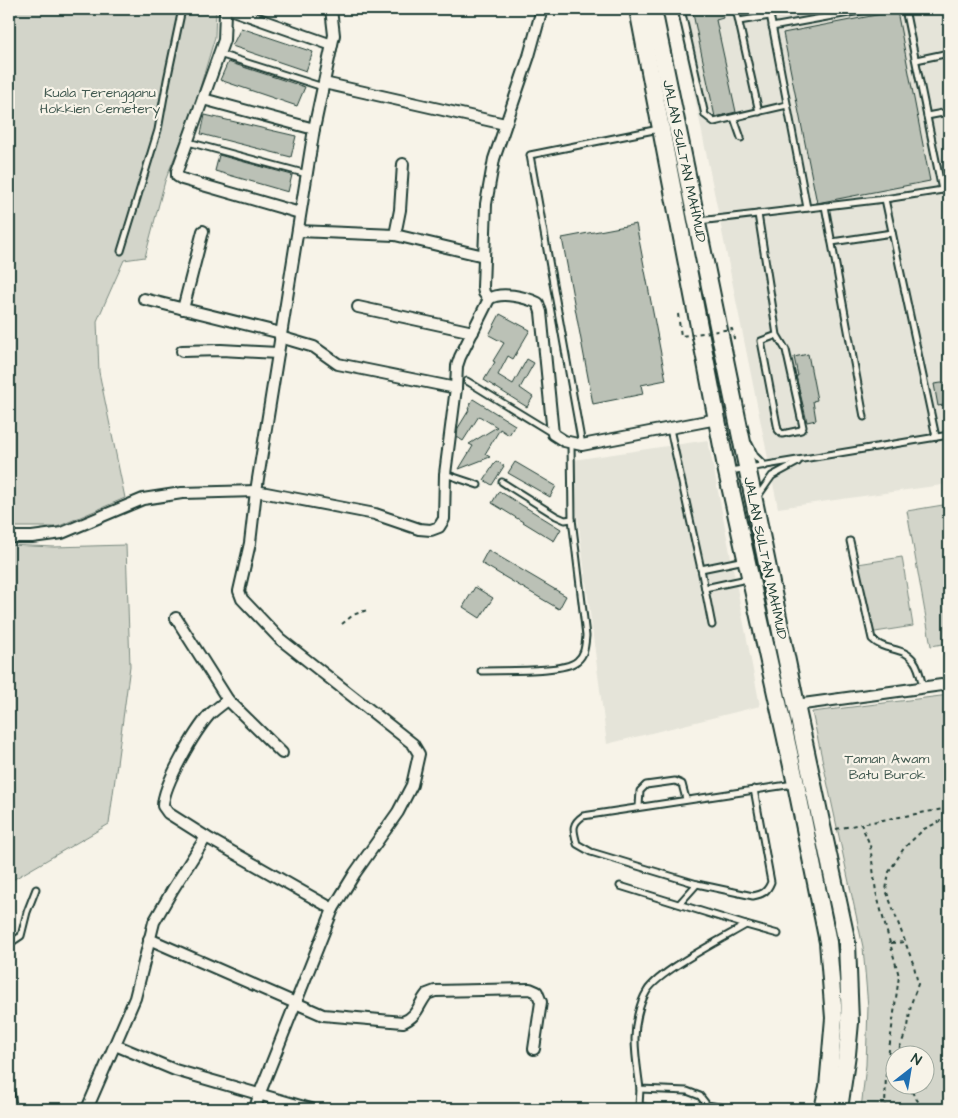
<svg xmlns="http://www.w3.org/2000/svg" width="958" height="1118" font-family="'Architects Daughter',sans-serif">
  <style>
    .built { fill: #e5e4d9 }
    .green { fill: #d3d5ca; stroke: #79897f; fill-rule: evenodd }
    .building { fill: #bbc1b6; stroke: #1f3d34 }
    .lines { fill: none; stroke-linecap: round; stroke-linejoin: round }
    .lane-casing { stroke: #1f3d34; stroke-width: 9 }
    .street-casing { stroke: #1f3d34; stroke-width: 14 }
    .primary-casing { stroke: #1f3d34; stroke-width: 20 }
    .path { stroke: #1f3d34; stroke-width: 2; stroke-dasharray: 4 4; stroke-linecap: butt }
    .lane { stroke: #f7f3e8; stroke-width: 5 }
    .street { stroke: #f7f3e8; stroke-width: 10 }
    .primary { stroke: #f7f3e8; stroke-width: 16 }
    .path-bridge { stroke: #1f3d34; stroke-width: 2; stroke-dasharray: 4 4; stroke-linecap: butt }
    .labels { text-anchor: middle; stroke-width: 4.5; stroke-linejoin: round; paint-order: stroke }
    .park-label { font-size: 14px; fill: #435b52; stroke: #f7f3e8 }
    .street-label { font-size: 14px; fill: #1f3d34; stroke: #f7f3e8 }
  </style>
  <rect width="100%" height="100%" fill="#f7f3e8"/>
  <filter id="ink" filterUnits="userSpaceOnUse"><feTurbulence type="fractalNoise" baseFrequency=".02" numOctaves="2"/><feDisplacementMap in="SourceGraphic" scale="10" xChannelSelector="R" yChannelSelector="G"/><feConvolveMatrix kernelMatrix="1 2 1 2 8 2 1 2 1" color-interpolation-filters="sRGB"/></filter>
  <g filter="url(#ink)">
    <g class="built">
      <polygon points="677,9 949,9 949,484 778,508"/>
      <polygon points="708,440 760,706 607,744 575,497 573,496 573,460"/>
    </g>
    <g class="green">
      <polygon points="9,9 216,9 215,37 193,111 165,181 145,257 124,260 97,321 99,372 125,498 57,527 9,527"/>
      <polygon points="949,504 949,643 931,646 907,511"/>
      <polygon points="9,545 54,547 126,545 130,666 109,824 9,882"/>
      <polygon points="902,557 913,626 869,633 858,564"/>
      <path d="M949,695V1109H861L866,1065L868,1007L863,947L812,712ZM896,1056H926V1086H896Z"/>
    </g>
    <g class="building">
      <polygon points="692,9 721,9 723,18 716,20 736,112 715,117"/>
      <polygon points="897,11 930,181 817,203 783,33"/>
      <polygon points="241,28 313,52 306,71 232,46"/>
      <polygon points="228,62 305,87 297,106 220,80"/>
      <polygon points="205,115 296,136 291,157 201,134"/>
      <polygon points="219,155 292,175 288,192 215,171"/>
      <polygon points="636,224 666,380 641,385 643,394 593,404 562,238"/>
      <polygon points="500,314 530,330 513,359 508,356 498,375 513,384 527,359 534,363 520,388 533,397 527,407 484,380 495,362 493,361 504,343 489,335"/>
      <polygon points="808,354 817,400 813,401 816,420 807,422 796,376 798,376 794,357"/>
      <polygon points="949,382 949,404 938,406 934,384"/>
      <polygon points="473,399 515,425 509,435 500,429 485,454 490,457 459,469 473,446 469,444 497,427 479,416 463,441 457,437 458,428 469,410 468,409"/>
      <polygon points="496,461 504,466 492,485 484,480"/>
      <polygon points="515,462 556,486 550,497 508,473"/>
      <polygon points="499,491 561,529 554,541 492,503"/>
      <polygon points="488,550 566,596 559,609 481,563"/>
      <polygon points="475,587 493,598 480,618 463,607"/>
    </g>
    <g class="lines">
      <defs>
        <g id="lane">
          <polyline points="681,9 705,115 714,122 787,105"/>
          <polyline points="736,9 759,112"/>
          <polyline points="769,9 807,208"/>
          <polyline points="905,9 942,190"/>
          <polyline points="739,21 770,16"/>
          <polyline points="772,27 871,9"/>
          <polyline points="219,54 323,87"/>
          <polyline points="916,60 949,53"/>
          <polyline points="949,112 949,121"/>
          <polyline points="927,116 948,112"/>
          <polyline points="734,118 741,138"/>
          <polyline points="188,142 307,174"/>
          <polyline points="885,199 936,437"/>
          <polyline points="825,206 864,417"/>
          <polyline points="758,214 777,335 786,350 803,427 801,430 782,434 778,430 761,341 777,335"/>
          <polyline points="699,221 885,199 949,189"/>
          <polyline points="832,242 892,233"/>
          <polyline points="121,251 158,130 167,80 182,9"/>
          <polyline points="467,381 552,433"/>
          <polyline points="670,429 701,569 712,625"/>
          <polyline points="749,444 755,456 765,466"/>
          <polyline points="582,445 530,155 659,129"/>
          <polyline points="730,471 949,435"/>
          <polyline points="445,474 478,485"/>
          <polyline points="502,482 556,516 565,520 572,519"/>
          <polyline points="758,496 772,476 798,462"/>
          <path d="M850,541L872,639C884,652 904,646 914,661C919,667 921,679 923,687"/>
          <polyline points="701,569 745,560"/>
          <polyline points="705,588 747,579"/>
          <path d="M481,671C501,670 564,673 577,661C585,655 585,645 586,636L572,519L571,444"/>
          <path d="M754,789L771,882C767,892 763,894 753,896L697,884L591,852L577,844C574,831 570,825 583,816L794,784"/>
          <polyline points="639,806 640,791 646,785 675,781 682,784 686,799"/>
          <polyline points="620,886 746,925 778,934"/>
          <polyline points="680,903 697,884"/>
          <polyline points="9,944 21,936 27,912 36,889"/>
          <polyline points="640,1089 639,1106 654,1109"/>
          <path d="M731,1109L707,1105L700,1096L687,1091L640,1089C638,1072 635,1056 635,1039C635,1024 639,1004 647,991C659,971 724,938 746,925"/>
        </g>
        <g id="street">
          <polyline points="331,9 334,35 314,129 256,491 250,543 239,591 242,599 280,639 413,744 419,754 412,785 398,812 355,873 333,909"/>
          <polyline points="324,83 505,124"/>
          <polyline points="203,99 314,129"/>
          <polyline points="300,213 182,179 177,176 177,171 224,40 225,12 227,10 230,9 332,45"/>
          <polyline points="298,231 395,235 484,256"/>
          <polyline points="395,235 400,210 403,164"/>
          <polyline points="144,299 281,333"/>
          <polyline points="489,299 484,293 483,287 486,204 494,159 529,56 542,9"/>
          <polyline points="358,307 473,332"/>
          <polyline points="183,309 203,231"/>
          <polyline points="280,337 314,347 338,364 456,388"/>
          <polyline points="182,351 221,350 278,353"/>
          <path d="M9,537H32L62,533L143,499L182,493L256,491L375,514L419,529L431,530L439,527L444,519L445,474L456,388L457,366L460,357L489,299C501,291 525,297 538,303L541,312L553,434L564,441L582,445L717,419"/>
          <polyline points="176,618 228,700 282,753"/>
          <path d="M228,700C222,704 216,709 210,714C195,731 163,785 163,806L168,813L206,837L333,909L259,1095L255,1109"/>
          <polyline points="796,705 949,684"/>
          <path d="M149,939L323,1015L403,1022C418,1016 418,1005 427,994L435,991L530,989L537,992L541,1002L534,1049"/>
          <polyline points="115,1045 175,1070 311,1109"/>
          <polyline points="9,1095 11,1109"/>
          <polyline points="87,1109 135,998 154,922 173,889 206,837"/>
        </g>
        <g id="primary">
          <polyline points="638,9 727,472 796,784 828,942 834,1018 828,1087 823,1109"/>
          <polyline points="653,9 796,705 847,943 850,1022 847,1054 839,1109"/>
        </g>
      </defs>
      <use href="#lane" class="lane-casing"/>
      <use href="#street" class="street-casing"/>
      <use href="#primary" class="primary-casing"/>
      <g class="path">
        <polyline points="342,624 353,615 367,610"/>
        <polyline points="836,829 861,824"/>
        <polyline points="891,943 905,942"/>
        <polyline points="896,1077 891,1069 908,1027 911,1004 918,984 914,966 886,890 889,872 904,848 924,829 949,817"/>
        <polyline points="906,1086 910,1089 923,1109"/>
        <polyline points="885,1109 886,1072 899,976 876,892 870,845 861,824 943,809 949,811"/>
      </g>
      <use href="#lane" class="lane"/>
      <use href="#street" class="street"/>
      <use href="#primary" class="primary"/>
      <polyline class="path-bridge" points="678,314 681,336 732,329 735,343"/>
    </g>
  </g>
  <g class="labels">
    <g class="park-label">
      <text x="100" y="97">Kuala Terengganu<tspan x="100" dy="16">Hokkien Cemetery</tspan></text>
      <text x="887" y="763">Taman Awam<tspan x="887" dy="16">Batu Burok</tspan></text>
    </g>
    <g class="street-label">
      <text transform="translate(685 161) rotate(78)" y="5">JALAN SULTAN MAHMUD</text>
      <text transform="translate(766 558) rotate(78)" y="5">JALAN SULTAN MAHMUD</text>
    </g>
  </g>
  <rect width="958" height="1118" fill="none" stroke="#f7f3e8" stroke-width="30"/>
  <rect x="15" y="15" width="928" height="1088" fill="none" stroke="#1f3d34" stroke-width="2" filter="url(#ink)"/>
  <g transform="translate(910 1070) rotate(31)"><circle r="24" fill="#f7f3e8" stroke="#a1aaa0"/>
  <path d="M0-4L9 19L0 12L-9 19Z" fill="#1f6fb2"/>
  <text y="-8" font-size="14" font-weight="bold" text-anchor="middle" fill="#1f3d34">N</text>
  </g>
</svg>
